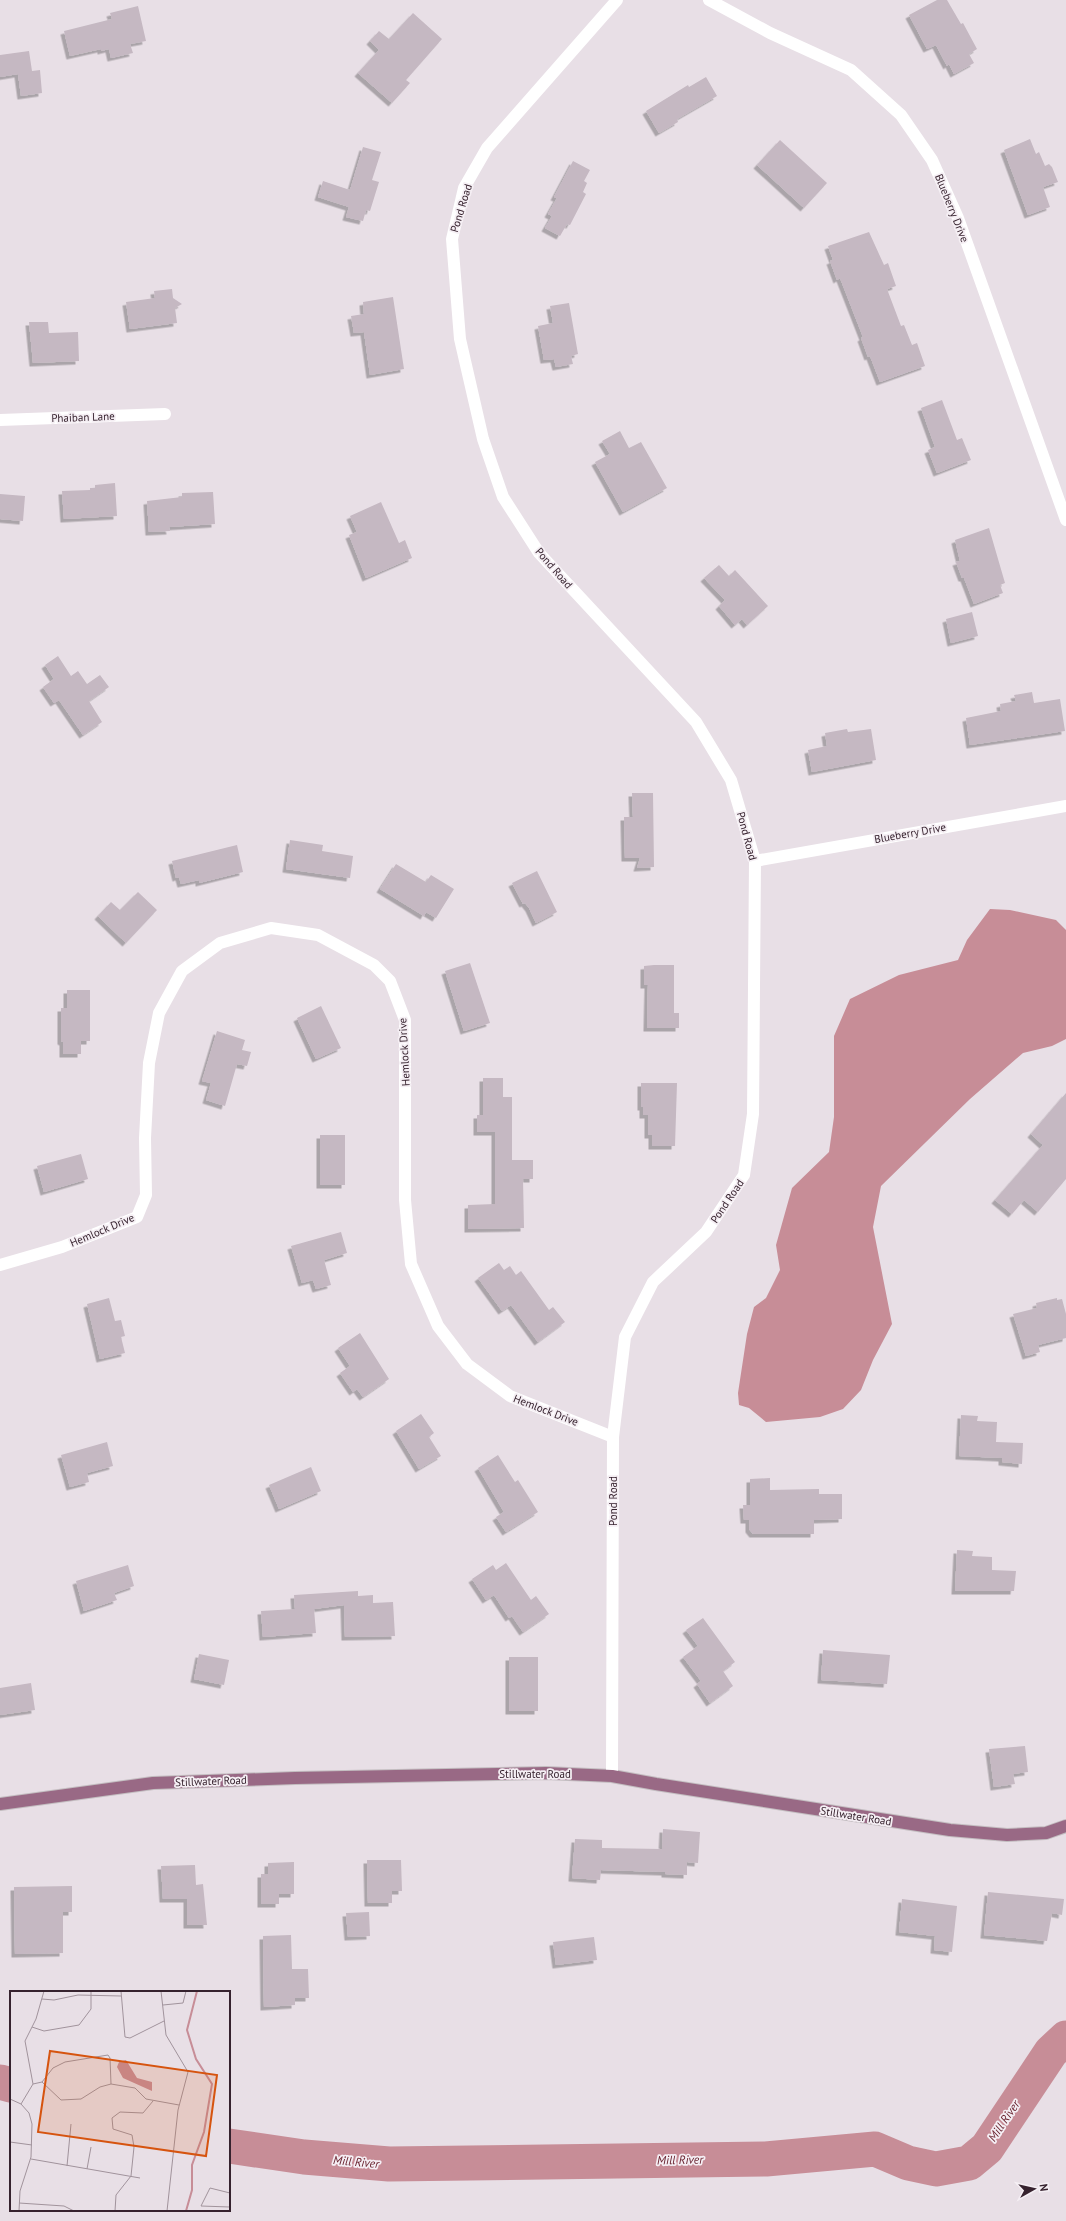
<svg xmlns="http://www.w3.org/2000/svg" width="1066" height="2221" font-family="'PT Sans',sans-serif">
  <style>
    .water { fill: #c78d97 }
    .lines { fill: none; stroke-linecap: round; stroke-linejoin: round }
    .river { stroke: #c78d97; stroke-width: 35 }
    .building { fill: #c5b8c2; filter: url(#shadow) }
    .major-casing { stroke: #c3bdc0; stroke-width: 14 }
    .minor { stroke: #fff; stroke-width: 12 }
    .major { stroke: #996985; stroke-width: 12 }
    .labels { text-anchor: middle; stroke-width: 3.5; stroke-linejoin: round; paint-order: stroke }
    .street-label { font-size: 11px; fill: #36222e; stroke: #f5eff4 }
    .water-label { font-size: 12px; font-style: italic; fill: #6a2430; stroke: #f5eff4 }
    .inset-river { fill: none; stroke: #c78d97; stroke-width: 2 }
    .inset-road { fill: none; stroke: #a1939c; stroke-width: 1 }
    .view { fill: #d6540f; fill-opacity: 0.15; stroke: #d6540f; stroke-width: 2 }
    .inset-edge { fill: none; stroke: #36222e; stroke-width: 2 }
  </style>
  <defs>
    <filter id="shadow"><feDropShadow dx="-3.5" dy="3.5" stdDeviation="0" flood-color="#0004"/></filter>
  </defs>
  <rect width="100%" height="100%" fill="#e8dfe6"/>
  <polygon class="water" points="990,909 1010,910 1056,920 1066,930 1066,1039 1052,1046 1023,1053 970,1099 881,1186 873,1227 892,1324 873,1360 861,1390 843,1409 820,1417 766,1422 749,1408 739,1405 738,1393 747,1334 754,1307 766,1298 780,1270 776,1245 792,1188 829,1152 834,1117 834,1036 850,999 899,975 958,960 967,940"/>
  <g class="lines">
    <g class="river">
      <polyline points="0,2082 11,2085"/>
      <polyline points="229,2146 304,2157 389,2164 766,2159 875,2149 908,2163 936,2169 969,2163 987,2148 1051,2052 1066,2038"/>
    </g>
  </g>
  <g class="building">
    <polygon points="937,0 947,0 961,24 963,23 977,49 969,54 974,63 954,74 949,64 947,66 936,45 927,49 909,15"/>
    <polygon points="138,6 146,41 130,44 133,53 111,58 109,49 101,51 101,49 70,56 64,31 112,19 110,13"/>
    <polygon points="413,13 442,39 406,80 410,83 392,103 358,73 379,50 370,41 379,31 389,39"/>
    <polygon points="29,51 32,71 40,70 42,93 21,96 18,74 0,77 0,55"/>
    <polygon points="706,77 717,96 677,119 678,122 659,133 646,111 688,85 689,87"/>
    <polygon points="1030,139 1036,154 1039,152 1045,166 1049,164 1052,167 1058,182 1043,187 1050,207 1028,215 1004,150"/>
    <polygon points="780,140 827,183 804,208 757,165"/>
    <polygon points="363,147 381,152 372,180 379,182 370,211 366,210 363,221 346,217 349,207 318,197 323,181 350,190"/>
    <polygon points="573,161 590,170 584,181 587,183 583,192 586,194 570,225 567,224 560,236 545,228 552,216 548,214 557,198 554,197"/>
    <polygon points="869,232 884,265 888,263 896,286 887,289 901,326 904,325 912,345 917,343 925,366 880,382 870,356 868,357 861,338 863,337 840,278 837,280 830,261 833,260 828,246"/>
    <polygon points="172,289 173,298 182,304 175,308 177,323 130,329 126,302 155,298 154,291"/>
    <polygon points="393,297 404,369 370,375 364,332 354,333 351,316 364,314 363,302"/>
    <polygon points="569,303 578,354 571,356 573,364 556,367 554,359 544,360 538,326 553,323 550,306"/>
    <polygon points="29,322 48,322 49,333 78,332 79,361 33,363"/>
    <polygon points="942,400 957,440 962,438 971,460 937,473 928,450 935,447 921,408"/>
    <polygon points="620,431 629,448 641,442 667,488 623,512 595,462 610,454 602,441"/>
    <polygon points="115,483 117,516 64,519 62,491 90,490 90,488 95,488 95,485"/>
    <polygon points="213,492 215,524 169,527 170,531 149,532 147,501 182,497 182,493"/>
    <polygon points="0,494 25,496 23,521 0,519"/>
    <polygon points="381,502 399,543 405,540 412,558 366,578 349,535 357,532 350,516"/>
    <polygon points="989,528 1005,583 1000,585 1003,593 974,604 964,578 962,578 956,562 960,561 955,540"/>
    <polygon points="719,565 729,576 735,570 768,606 747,625 742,619 735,625 719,606 725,600 704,578"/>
    <polygon points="972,612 978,636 951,643 946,619"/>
    <polygon points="58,656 71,676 78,671 87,684 100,675 109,687 89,701 102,722 83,735 59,700 54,703 43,687 54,679 45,665"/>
    <polygon points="1032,692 1034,703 1060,699 1065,731 970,745 966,718 1001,711 1000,704 1016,701 1014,695"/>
    <polygon points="847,729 848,732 871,729 876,760 812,772 808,750 827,746 825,733"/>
    <polygon points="632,793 653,793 654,867 637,868 640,858 625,858 624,817 633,817"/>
    <polygon points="290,840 323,845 322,851 353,856 350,878 286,869"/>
    <polygon points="237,845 243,872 199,883 199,880 181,884 179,877 176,878 172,861"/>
    <polygon points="396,864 426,882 431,875 454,889 436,918 426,912 424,916 380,889"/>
    <polygon points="537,871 557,912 536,923 529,908 525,903 523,904 512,883"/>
    <polygon points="138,892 157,910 126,943 98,916 111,902 120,910"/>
    <polygon points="470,963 490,1023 464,1031 445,971"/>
    <polygon points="654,965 674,965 674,1013 679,1013 679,1028 647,1028 648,985 644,985 644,966"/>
    <polygon points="67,990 90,990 90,1041 81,1041 81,1054 63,1054 63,1042 61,1041 61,1008 67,1008"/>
    <polygon points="321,1006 341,1048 316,1059 297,1018"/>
    <polygon points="217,1031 245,1040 242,1050 251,1052 247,1066 237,1064 225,1106 206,1100 211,1083 202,1081"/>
    <polygon points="483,1078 503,1078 503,1097 512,1097 512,1160 533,1160 533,1179 523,1179 524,1228 468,1229 468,1205 495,1204 495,1132 477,1132 477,1115 483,1115"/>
    <polygon points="641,1083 677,1083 675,1146 652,1146 652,1135 648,1135 648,1115 643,1115 643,1107 641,1107"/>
    <polygon points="1066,1093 1066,1179 1038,1212 1024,1200 1012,1214 995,1200 1043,1145 1031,1134"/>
    <rect x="320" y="1135" width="25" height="50"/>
    <polygon points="81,1154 88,1179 44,1192 37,1166"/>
    <polygon points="341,1232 347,1253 324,1260 331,1285 316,1289 313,1280 302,1283 291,1246"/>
    <polygon points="499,1263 504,1270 510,1266 516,1275 521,1271 549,1310 553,1307 565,1322 538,1342 511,1305 502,1311 478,1278"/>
    <polygon points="109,1298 115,1321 121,1320 125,1336 121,1337 125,1353 100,1359 87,1304"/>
    <polygon points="1057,1298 1057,1300 1062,1299 1066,1314 1066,1338 1038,1345 1040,1352 1026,1356 1013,1314 1037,1308 1036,1303"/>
    <polygon points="360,1333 389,1379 363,1397 357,1389 353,1392 340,1373 350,1366 338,1348"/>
    <polygon points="421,1414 434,1433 429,1437 441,1456 419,1469 396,1431"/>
    <polygon points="961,1415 978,1416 977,1421 997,1422 996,1442 1023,1443 1022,1464 1002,1462 1002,1458 959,1456"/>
    <polygon points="107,1442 113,1466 87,1473 89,1482 70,1487 61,1455"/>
    <polygon points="498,1455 515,1482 518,1480 538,1512 506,1532 496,1517 504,1512 478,1468"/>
    <polygon points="311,1467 321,1491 279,1509 269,1485"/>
    <polygon points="770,1478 770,1490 819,1489 819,1494 842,1494 842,1519 814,1520 814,1534 753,1534 749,1529 749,1520 744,1520 743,1505 750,1505 750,1479"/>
    <polygon points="957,1550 973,1551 972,1556 992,1557 992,1570 1016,1571 1014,1591 955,1591"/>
    <polygon points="506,1563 531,1600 536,1596 549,1614 523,1632 512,1616 509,1618 494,1595 486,1600 472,1579 493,1565 496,1570"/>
    <polygon points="128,1565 134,1586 114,1593 117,1600 84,1611 76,1581"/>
    <polygon points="358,1591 358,1596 373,1595 373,1603 393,1602 395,1636 345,1637 344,1605 314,1609 316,1633 263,1637 261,1611 295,1609 294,1595"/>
    <polygon points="703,1618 735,1662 723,1671 733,1686 710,1703 697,1684 701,1681 683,1657 698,1646 686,1630"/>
    <polygon points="823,1650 890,1655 887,1684 821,1680"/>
    <polygon points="199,1654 229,1660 224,1685 194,1679"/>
    <rect x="509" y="1657" width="29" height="54"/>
    <polygon points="31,1683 35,1710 0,1715 0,1688"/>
    <polygon points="1025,1746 1028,1772 1013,1774 1015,1784 994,1787 989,1749"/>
    <polygon points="663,1829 700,1832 698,1863 687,1862 687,1875 665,1874 665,1872 601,1870 600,1880 572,1878 575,1839 602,1840 602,1848 662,1849"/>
    <polygon points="367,1860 401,1860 402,1891 392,1891 392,1903 368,1903"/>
    <polygon points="294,1862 294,1894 279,1894 279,1904 261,1904 261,1874 268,1874 268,1863"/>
    <polygon points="195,1865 196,1885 203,1884 207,1925 187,1925 187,1899 163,1899 161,1866"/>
    <polygon points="72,1886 72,1912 63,1912 63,1953 15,1954 14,1887"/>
    <polygon points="988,1892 1064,1899 1062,1915 1052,1913 1047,1941 984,1935"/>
    <polygon points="902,1899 957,1906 952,1952 934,1950 935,1936 899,1932"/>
    <polygon points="369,1912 370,1936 348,1937 346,1913"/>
    <polygon points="291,1935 292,1969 308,1969 309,1998 295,1998 295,2005 264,2007 263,1936"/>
    <polygon points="594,1937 597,1960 556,1965 553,1942"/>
  </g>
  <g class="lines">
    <defs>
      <polyline id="major" points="0,1804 153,1783 295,1778 546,1773 612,1776 656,1784 950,1830 1007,1835 1046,1833 1066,1826"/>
    </defs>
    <use href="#major" class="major-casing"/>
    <g class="minor">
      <polyline points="709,0 770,33 851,70 901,115 932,160 958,218 1066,520"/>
      <polyline points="0,420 165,414"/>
      <polyline points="755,861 1066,806"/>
      <polyline points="0,1265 62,1247 137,1217 146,1195 145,1138 149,1063 159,1013 182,971 220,943 271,928 318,935 374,965 390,981 405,1020 405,1200 411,1264 438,1326 467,1364 510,1396 613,1437"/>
      <polyline points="612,1776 613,1437 625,1337 653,1282 706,1232 744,1175 753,1114 755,861 731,780 696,722 539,553 503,497 483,439 460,339 452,239 464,188 487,148 617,0"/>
    </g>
    <use href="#major" class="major"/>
  </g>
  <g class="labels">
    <g class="street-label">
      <text transform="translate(461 208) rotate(-73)" y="4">Pond Road</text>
      <text transform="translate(952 208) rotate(68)" y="4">Blueberry Drive</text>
      <text transform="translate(83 417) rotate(-2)" y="4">Phaiban Lane</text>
      <text transform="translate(554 568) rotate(49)" y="4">Pond Road</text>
      <text transform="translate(910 833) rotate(-10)" y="4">Blueberry Drive</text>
      <text transform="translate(747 836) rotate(75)" y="4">Pond Road</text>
      <text transform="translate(404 1052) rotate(-93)" y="4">Hemlock Drive</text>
      <text transform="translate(727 1201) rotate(-56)" y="4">Pond Road</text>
      <text transform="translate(102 1230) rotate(-23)" y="4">Hemlock Drive</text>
      <text transform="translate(546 1410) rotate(21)" y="4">Hemlock Drive</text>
      <text transform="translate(613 1501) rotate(-90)" y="4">Pond Road</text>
      <text x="535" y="1778">Stillwater Road</text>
      <text transform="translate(211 1781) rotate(-2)" y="4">Stillwater Road</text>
      <text transform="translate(856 1816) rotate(9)" y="4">Stillwater Road</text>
    </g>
    <g class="water-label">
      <text transform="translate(1004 2121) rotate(-56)" y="4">Mill River</text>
      <text transform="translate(680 2160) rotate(-1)" y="4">Mill River</text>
      <text transform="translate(356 2162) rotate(5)" y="4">Mill River</text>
    </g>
  </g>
  <g transform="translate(10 1991)">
    <rect width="220" height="220" fill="#e8dfe6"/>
    <path d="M116,69L127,87L142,91V100L113,87L107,76L109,71Z" fill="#c78d97"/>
    <path class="inset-river" d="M176,220L182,199V174L194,141L202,93L186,68L177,39L187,0"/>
    <path class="inset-road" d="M111,0L115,46L120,47L154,30M151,0L156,44L178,81L168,119L157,220M32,8L44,9L68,4L111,5M153,14L173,12L176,0M22,36L34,40L69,34L81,18V0M32,91L51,109L71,108L90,96L101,93L125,97L136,108L169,114M23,93L15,50L26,28L34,0M0,108L11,113L19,122L22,133L21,166L10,200L9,220M11,113L23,93L32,91L43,77L55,71L98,64L100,67L101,93M0,151L22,154M21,168L130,187M57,175L61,133M77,178L81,156M220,202L200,197L191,215L220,216M9,212L54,215L64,220M105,220L106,204L121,185L124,156L122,144L103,138L102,127L110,121L133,122L143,110"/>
    <path class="view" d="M40,60L207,84L196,165L28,141Z"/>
    <rect width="220" height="220" class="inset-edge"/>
  </g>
  <g transform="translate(1034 2189) rotate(82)" stroke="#f5eff4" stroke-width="3" paint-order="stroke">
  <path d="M0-3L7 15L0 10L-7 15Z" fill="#36222e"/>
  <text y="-6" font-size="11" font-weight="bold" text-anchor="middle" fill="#36222e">N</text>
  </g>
</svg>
